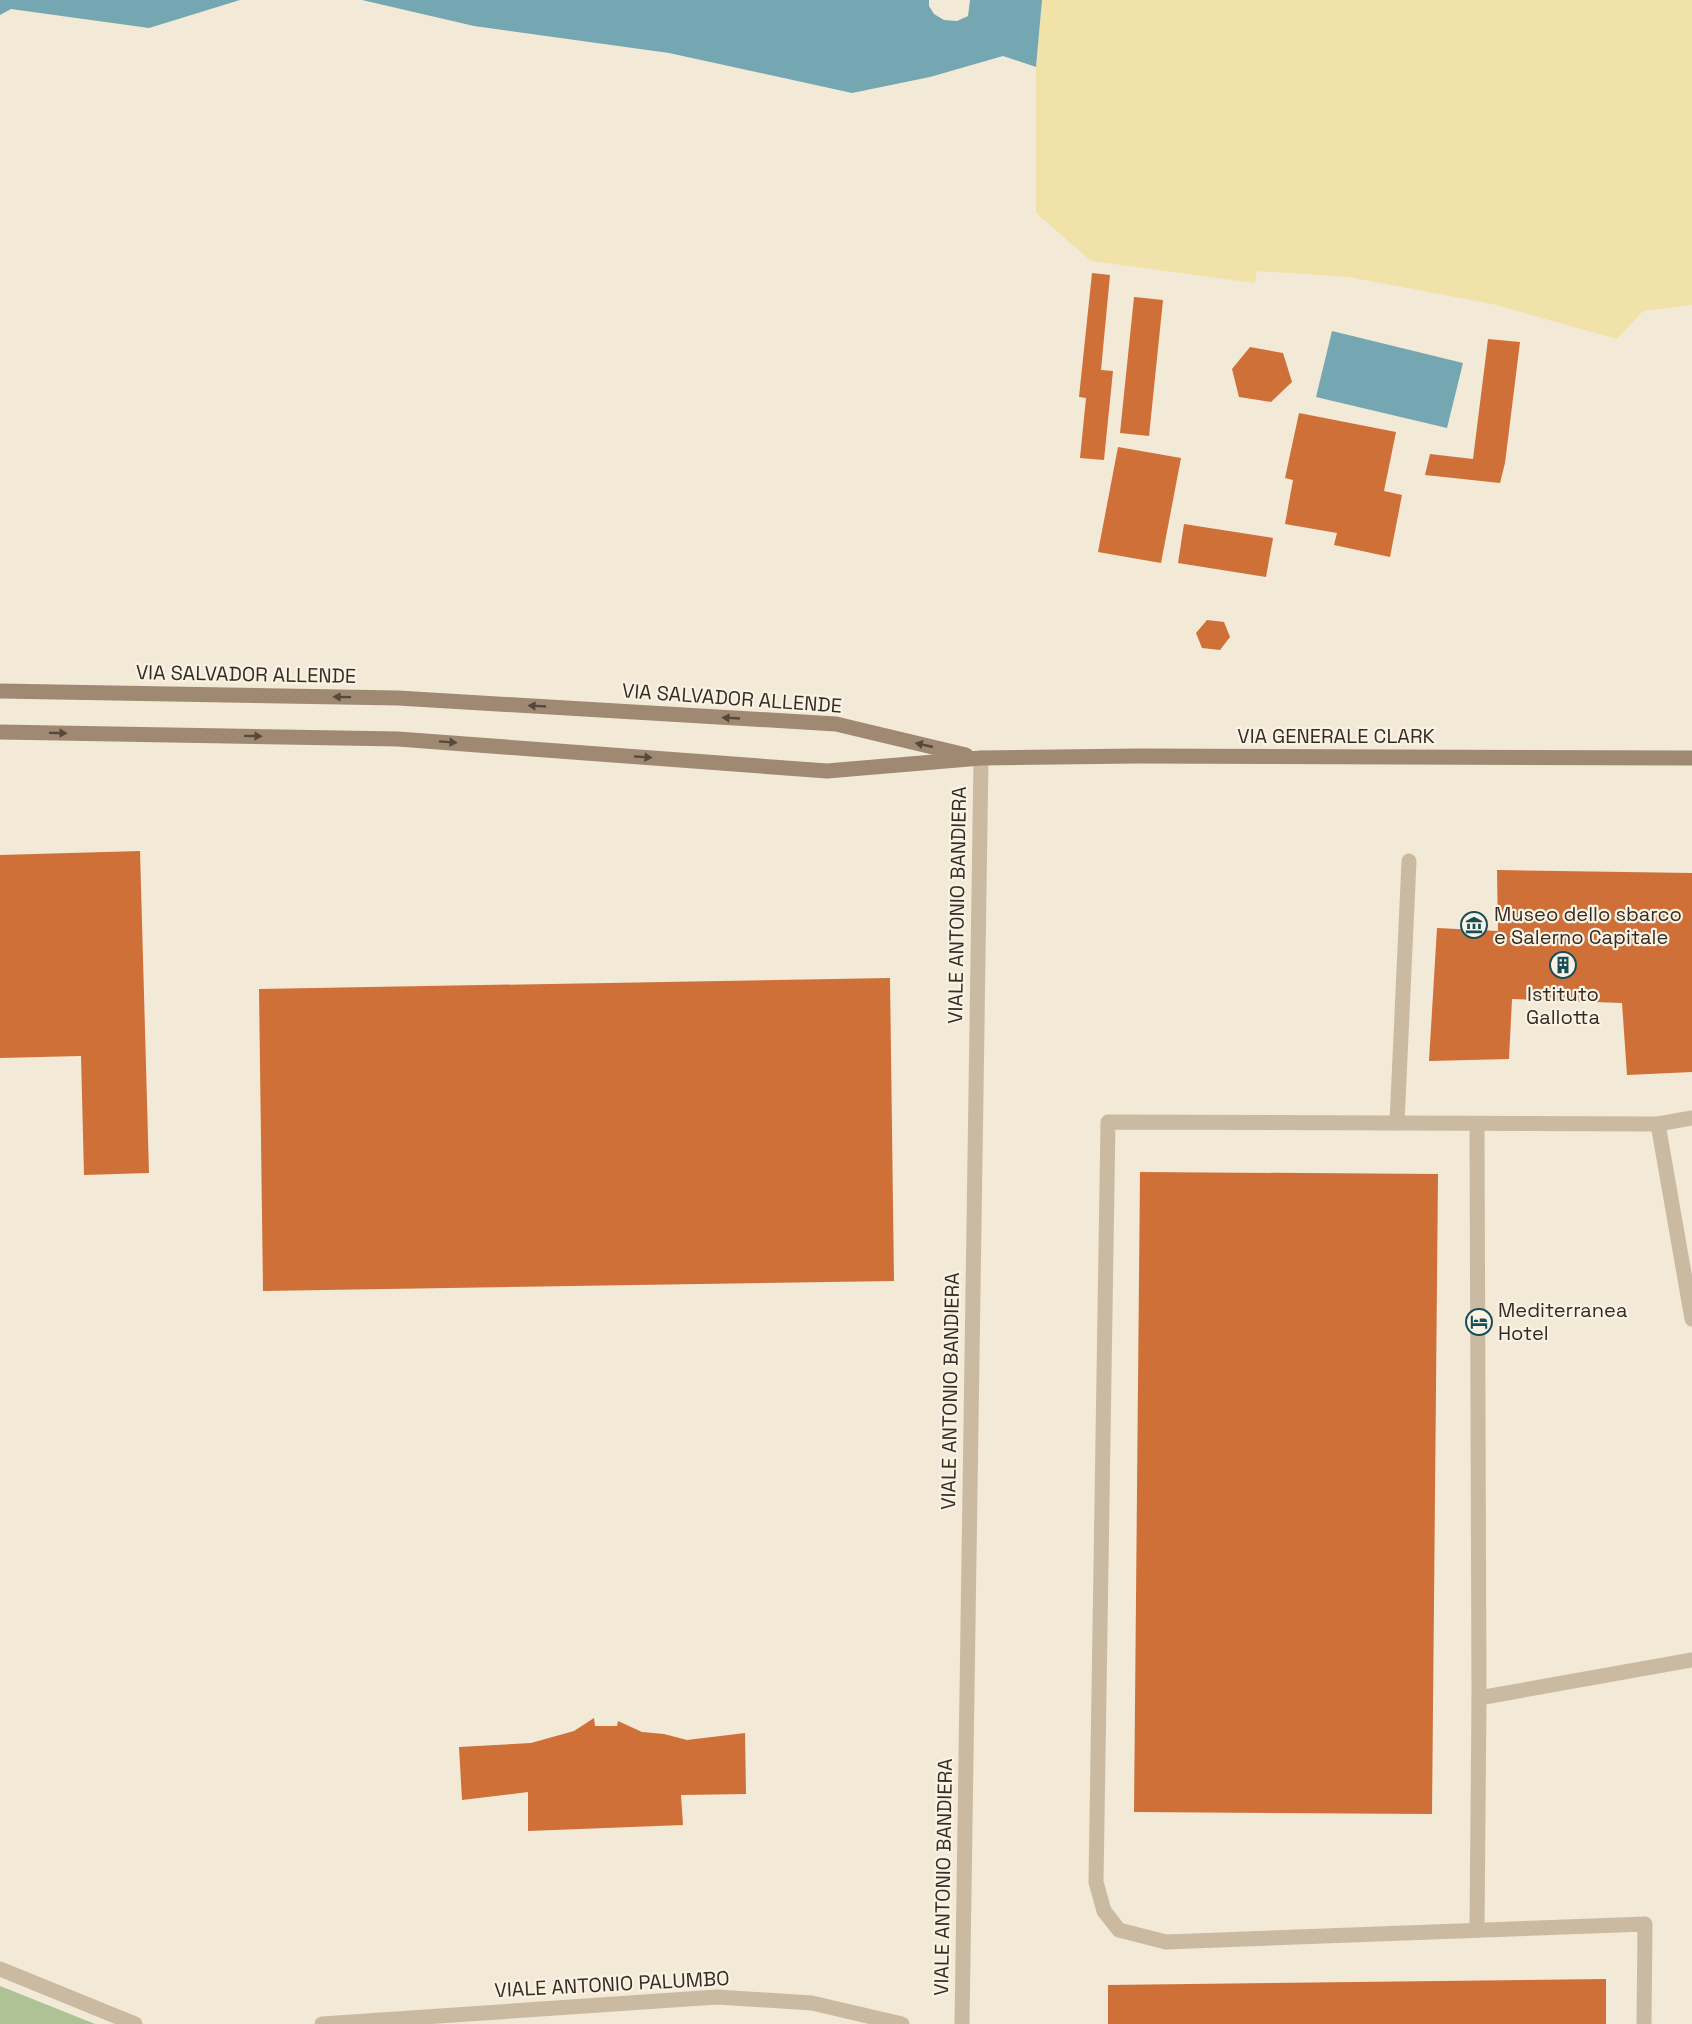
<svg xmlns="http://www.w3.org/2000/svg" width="1692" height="2024" font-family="'Space Grotesk',sans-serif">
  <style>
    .green { fill: #aec296 }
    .sand { fill: #f1e2aa }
    .water { fill: #74a7b1 }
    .pier { fill: #f3e9d7 }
    .building { fill: #cf7038 }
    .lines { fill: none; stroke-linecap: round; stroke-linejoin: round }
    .lane { stroke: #cbbaa2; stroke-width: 15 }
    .street { stroke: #cbbaa2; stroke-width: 15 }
    .secondary { stroke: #9f8973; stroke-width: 15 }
    .oneway { fill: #55483c }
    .labels { text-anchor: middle; stroke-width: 4.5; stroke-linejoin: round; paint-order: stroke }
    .street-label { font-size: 20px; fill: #352c25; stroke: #faf3e3 }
    .poi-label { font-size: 20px; fill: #352c25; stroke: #faf3e3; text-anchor: start }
  </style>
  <rect width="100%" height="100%" fill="#f3e9d7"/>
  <polygon class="green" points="0,1986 95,2024 0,2024"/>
  <polygon class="sand" points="1042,0 1692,0 1692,305 1643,311 1617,339 1492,304 1349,277 1257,271 1255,283 1091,261 1036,213 1036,68"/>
  <g class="water">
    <polygon points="0,0 240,0 149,28 11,9 0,15"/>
    <polygon points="362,0 1042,0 1036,67 1003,56 930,77 852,93 669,53 474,26"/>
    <polygon points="1332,331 1463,363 1447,428 1316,397"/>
  </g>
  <polygon class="pier" points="929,0 970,0 968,16 957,21 944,20 934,14 929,6"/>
  <g class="building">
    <polygon points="1092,273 1110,275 1101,370 1113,371 1104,460 1080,458 1086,398 1079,397"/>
    <polygon points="1134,297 1163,300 1149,436 1120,433"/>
    <polygon points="1488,339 1520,342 1505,463 1500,483 1425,475 1430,454 1473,459"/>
    <polygon points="1250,347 1283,353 1292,382 1271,402 1239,397 1232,369"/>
    <polygon points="1299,413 1396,432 1384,491 1402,495 1390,557 1334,545 1337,533 1285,524 1293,480 1285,478"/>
    <polygon points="1118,447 1181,458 1161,563 1098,552"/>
    <polygon points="1184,524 1273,538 1266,577 1178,563"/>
    <polygon points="1207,620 1224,622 1230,637 1220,650 1202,648 1196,633"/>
    <polygon points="140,851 149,1173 84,1175 81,1056 0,1058 0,855"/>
    <polygon points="1497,870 1692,873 1692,1072 1627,1075 1622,1003 1512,999 1509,1059 1429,1061 1437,928 1498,931"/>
    <polygon points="890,978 894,1281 263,1291 259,989"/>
    <polygon points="1140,1172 1438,1174 1432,1814 1134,1812"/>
    <polygon points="594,1718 595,1726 617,1726 618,1721 642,1732 664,1734 687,1740 745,1733 746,1794 681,1795 683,1825 528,1831 528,1792 462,1800 459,1747 531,1743 574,1731"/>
    <polygon points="1606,1979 1606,2024 1108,2024 1108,1985"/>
  </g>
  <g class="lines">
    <g class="lane">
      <polyline points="1397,1123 1409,861"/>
      <polyline points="1477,1124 1479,1698 1692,1660"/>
      <polyline points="1658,1124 1692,1319"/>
      <polyline points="1477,1930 1479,1698"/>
      <polyline points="1644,2024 1645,1924 1166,1942 1119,1930 1104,1911 1096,1882 1108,1122 1658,1124 1692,1118"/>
    </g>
    <g class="street">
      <polyline points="0,1969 135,2024"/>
      <polyline points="322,2024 717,1997 812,2003 902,2024"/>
      <polyline points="962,2024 981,758"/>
    </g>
    <g class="secondary">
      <polyline points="0,691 398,698 836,724 966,755"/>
      <polyline points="0,732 398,739 827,771 981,758 1138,756 1692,758"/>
    </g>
  </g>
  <defs><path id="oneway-solid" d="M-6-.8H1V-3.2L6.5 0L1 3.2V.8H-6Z" transform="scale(1.5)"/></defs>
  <g class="oneway">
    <use href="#oneway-solid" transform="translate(342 697) rotate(-179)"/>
    <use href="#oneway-solid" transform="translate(537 706) rotate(-177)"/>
    <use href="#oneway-solid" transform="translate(731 718) rotate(-177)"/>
    <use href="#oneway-solid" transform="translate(58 733) rotate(1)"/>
    <use href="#oneway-solid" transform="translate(253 736) rotate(1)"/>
    <use href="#oneway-solid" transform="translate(448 742) rotate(4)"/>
    <use href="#oneway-solid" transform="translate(924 745) rotate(-167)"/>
    <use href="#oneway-solid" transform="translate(643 757) rotate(4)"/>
  </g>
  <defs>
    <symbol id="museum-ring" viewBox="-11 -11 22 22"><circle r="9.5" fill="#faf3e3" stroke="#184d59" stroke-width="1.5"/><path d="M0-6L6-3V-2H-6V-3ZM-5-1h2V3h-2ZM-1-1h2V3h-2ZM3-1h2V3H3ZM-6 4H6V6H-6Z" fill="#184d59"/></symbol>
    <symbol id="building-ring" viewBox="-11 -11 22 22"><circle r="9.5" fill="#faf3e3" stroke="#184d59" stroke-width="1.5"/><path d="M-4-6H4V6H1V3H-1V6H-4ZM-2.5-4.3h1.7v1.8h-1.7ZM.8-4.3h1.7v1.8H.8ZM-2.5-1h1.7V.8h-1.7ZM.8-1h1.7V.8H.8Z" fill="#184d59"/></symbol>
    <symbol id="hotel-ring" viewBox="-11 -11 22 22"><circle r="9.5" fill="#faf3e3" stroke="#184d59" stroke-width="1.5"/><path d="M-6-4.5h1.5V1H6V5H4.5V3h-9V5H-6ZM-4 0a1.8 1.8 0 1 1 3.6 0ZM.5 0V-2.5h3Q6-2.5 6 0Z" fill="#184d59"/></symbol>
  </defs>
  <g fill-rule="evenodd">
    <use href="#museum-ring" x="1459" y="910" width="30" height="30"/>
    <use href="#building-ring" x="1548" y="950" width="30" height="30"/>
    <use href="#hotel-ring" x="1464" y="1307" width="30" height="30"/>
  </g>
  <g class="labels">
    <g class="street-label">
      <text transform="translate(246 674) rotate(1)" y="7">VIA SALVADOR ALLENDE</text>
      <text transform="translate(732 698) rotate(4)" y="7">VIA SALVADOR ALLENDE</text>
      <text x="1336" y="743">VIA GENERALE CLARK</text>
      <text transform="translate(957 905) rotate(-89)" y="7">VIALE ANTONIO BANDIERA</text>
      <text transform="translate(950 1391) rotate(-89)" y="7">VIALE ANTONIO BANDIERA</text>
      <text transform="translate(943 1877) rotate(-89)" y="7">VIALE ANTONIO BANDIERA</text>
      <text transform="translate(612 1984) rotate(-3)" y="7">VIALE ANTONIO PALUMBO</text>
    </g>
    <g class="poi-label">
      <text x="1494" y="921">Museo dello sbarco<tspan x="1494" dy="23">e Salerno Capitale</tspan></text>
      <text x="1563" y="1001" text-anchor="middle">Istituto<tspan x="1563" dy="23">Gallotta</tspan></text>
      <text x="1498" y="1317">Mediterranea<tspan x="1498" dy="23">Hotel</tspan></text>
    </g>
  </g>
</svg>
